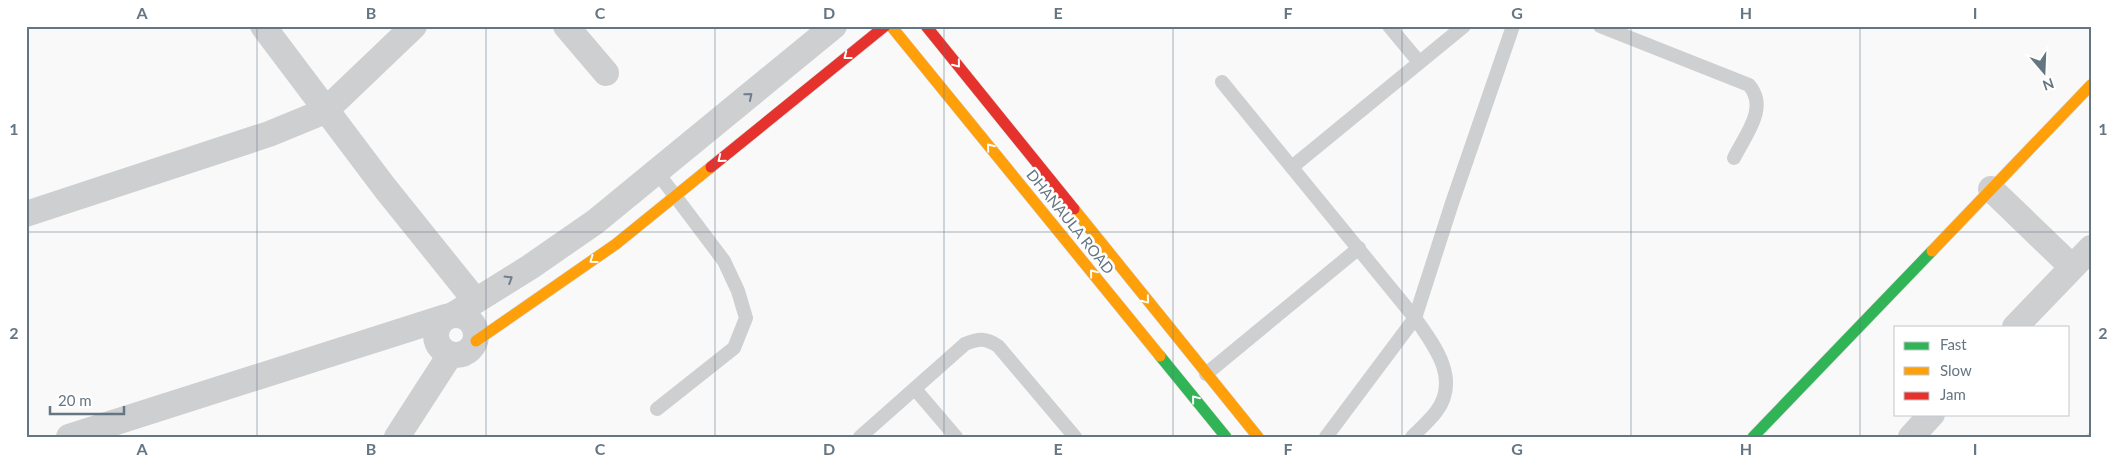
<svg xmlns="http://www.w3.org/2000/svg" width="2117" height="463" font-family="Lato,sans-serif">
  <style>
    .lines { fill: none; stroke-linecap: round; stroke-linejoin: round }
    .fast-casing { stroke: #d5d6d7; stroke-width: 12 }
    .slow-casing { stroke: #d5d6d7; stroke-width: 12 }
    .jam-casing { stroke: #d5d6d7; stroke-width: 12 }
    .lane { stroke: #cecfd0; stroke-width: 14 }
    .street { stroke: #cecfd0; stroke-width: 26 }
    .fast { stroke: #30b455; stroke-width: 11 }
    .slow { stroke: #ff9f0a; stroke-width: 11 }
    .jam { stroke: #e5322d; stroke-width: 11 }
    .rail-casing { stroke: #c3c5c6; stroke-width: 5.5 }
    .rail { stroke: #fff; stroke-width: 4; stroke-dasharray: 11; stroke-linecap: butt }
    .oneway { stroke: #fff }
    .oneway2 { stroke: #707f8b }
    .grid { fill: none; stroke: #657683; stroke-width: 1; stroke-opacity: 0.55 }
    .labels { text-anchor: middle; stroke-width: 5; stroke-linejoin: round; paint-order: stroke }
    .street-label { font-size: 15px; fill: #657683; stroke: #fff }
    .neatline { fill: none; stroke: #657683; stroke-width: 2 }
    .grid-label { font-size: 16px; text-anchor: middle; font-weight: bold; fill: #657683 }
  </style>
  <rect width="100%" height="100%" fill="#f9f9f9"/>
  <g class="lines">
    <defs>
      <g id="fast">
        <polyline points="1160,356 1226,437"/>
        <polyline points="1753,437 1932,251"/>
      </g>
      <g id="slow">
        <polyline points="891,26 1160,356"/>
        <polyline points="1074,209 1258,437"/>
        <polyline points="1932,251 2091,85"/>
        <polyline points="476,341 616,244 711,167"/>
      </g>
      <g id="jam">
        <polyline points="926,26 1074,209"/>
        <polyline points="711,167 885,26"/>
      </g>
    </defs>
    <use href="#fast" class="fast-casing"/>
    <use href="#slow" class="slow-casing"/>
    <use href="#jam" class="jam-casing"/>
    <g class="lane">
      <polyline points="1389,26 1419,62"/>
      <path d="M1600,26L1749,85C1769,108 1745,135 1734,158"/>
      <path d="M1222,82L1415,318C1434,345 1461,379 1436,412C1429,421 1420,429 1412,437"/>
      <polyline points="1292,167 1464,26"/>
      <polyline points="1206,374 1359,248"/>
      <polyline points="915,389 956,437"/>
      <polyline points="657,409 734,348 746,318 738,291 724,261 657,172"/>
      <path d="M860,437L965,344C979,338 986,338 998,346L1075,437"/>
      <polyline points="1326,437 1415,318 1452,203 1513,26"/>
    </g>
    <g class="street">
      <polyline points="263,26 385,188 475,300"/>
      <polyline points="566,26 606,73"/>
      <polyline points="1991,189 2072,267"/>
      <polyline points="26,214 269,134 325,111 414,26"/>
      <circle cx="456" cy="335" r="20"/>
      <polyline points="453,315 530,267 595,222 834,26"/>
      <polyline points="2015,327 2091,248"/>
      <polyline points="69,437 446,317"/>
      <polyline points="397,437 450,355"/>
      <polyline points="1911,437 1932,414"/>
    </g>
    <use href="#fast" class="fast"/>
    <use href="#slow" class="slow"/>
    <use href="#jam" class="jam"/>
    <defs>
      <polyline id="rail" points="2089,437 2091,435"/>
    </defs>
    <use href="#rail" class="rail-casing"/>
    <use href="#rail" class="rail"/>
  </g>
  <defs><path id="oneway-chevron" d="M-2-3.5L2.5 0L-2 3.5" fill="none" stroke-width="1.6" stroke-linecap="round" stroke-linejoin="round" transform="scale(1.25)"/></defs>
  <g class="oneway">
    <use href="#oneway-chevron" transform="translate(847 56) rotate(142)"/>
    <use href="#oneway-chevron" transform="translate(957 64) rotate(51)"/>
    <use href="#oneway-chevron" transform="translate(990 147) rotate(-129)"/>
    <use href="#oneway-chevron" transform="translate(721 159) rotate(141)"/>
    <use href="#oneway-chevron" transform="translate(593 260) rotate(144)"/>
    <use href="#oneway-chevron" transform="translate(1093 273) rotate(-129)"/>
    <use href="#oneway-chevron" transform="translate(1146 300) rotate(51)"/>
    <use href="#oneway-chevron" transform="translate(1195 399) rotate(-129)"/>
  </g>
  <g class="oneway2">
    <use href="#oneway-chevron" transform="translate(749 96) rotate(-40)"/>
    <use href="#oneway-chevron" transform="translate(509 279) rotate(-32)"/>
  </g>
  <path class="grid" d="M257,26V437M486,26V437M715,26V437M944,26V437M1173,26V437M1402,26V437M1631,26V437M1860,26V437M26,232H2091"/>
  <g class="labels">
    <g class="street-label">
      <text transform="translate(1070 222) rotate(51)" y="5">DHANAULA ROAD</text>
    </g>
  </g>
  <rect width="2117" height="463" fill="none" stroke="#ffffff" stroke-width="55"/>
  <rect x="1894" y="326" width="175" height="90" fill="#ffffff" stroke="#c1c8cd"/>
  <rect x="1904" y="342" width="25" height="8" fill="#30b455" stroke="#c1c8cd"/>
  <text x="1940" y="350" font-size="15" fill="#657683">Fast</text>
  <rect x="1904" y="367" width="25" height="8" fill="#ff9f0a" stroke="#c1c8cd"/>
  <text x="1940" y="376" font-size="15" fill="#657683">Slow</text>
  <rect x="1904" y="392" width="25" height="8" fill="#e5322d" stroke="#c1c8cd"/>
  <text x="1940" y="400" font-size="15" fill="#657683">Jam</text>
  <g transform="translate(2044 72) rotate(161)" stroke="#ffffff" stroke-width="4" paint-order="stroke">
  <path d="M0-4L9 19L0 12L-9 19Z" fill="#657683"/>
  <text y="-8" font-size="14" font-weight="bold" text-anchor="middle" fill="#657683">N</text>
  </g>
  <path d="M50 406v8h74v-8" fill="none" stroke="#657683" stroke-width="2.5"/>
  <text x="58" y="406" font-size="15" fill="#657683" stroke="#ffffff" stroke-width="4" paint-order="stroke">20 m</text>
  <rect x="28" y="28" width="2062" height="408" class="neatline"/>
  <g class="grid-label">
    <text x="142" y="19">A</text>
    <text x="371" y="19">B</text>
    <text x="600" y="19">C</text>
    <text x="829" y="19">D</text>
    <text x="1058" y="19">E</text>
    <text x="1288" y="19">F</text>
    <text x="1517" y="19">G</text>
    <text x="1746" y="19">H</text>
    <text x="1975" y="19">I</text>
    <text x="14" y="135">1</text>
    <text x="2103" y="135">1</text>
    <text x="14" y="339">2</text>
    <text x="2103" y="339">2</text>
    <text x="142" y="455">A</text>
    <text x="371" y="455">B</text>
    <text x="600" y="455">C</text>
    <text x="829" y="455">D</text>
    <text x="1058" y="455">E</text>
    <text x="1288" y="455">F</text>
    <text x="1517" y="455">G</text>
    <text x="1746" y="455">H</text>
    <text x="1975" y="455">I</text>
  </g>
</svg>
